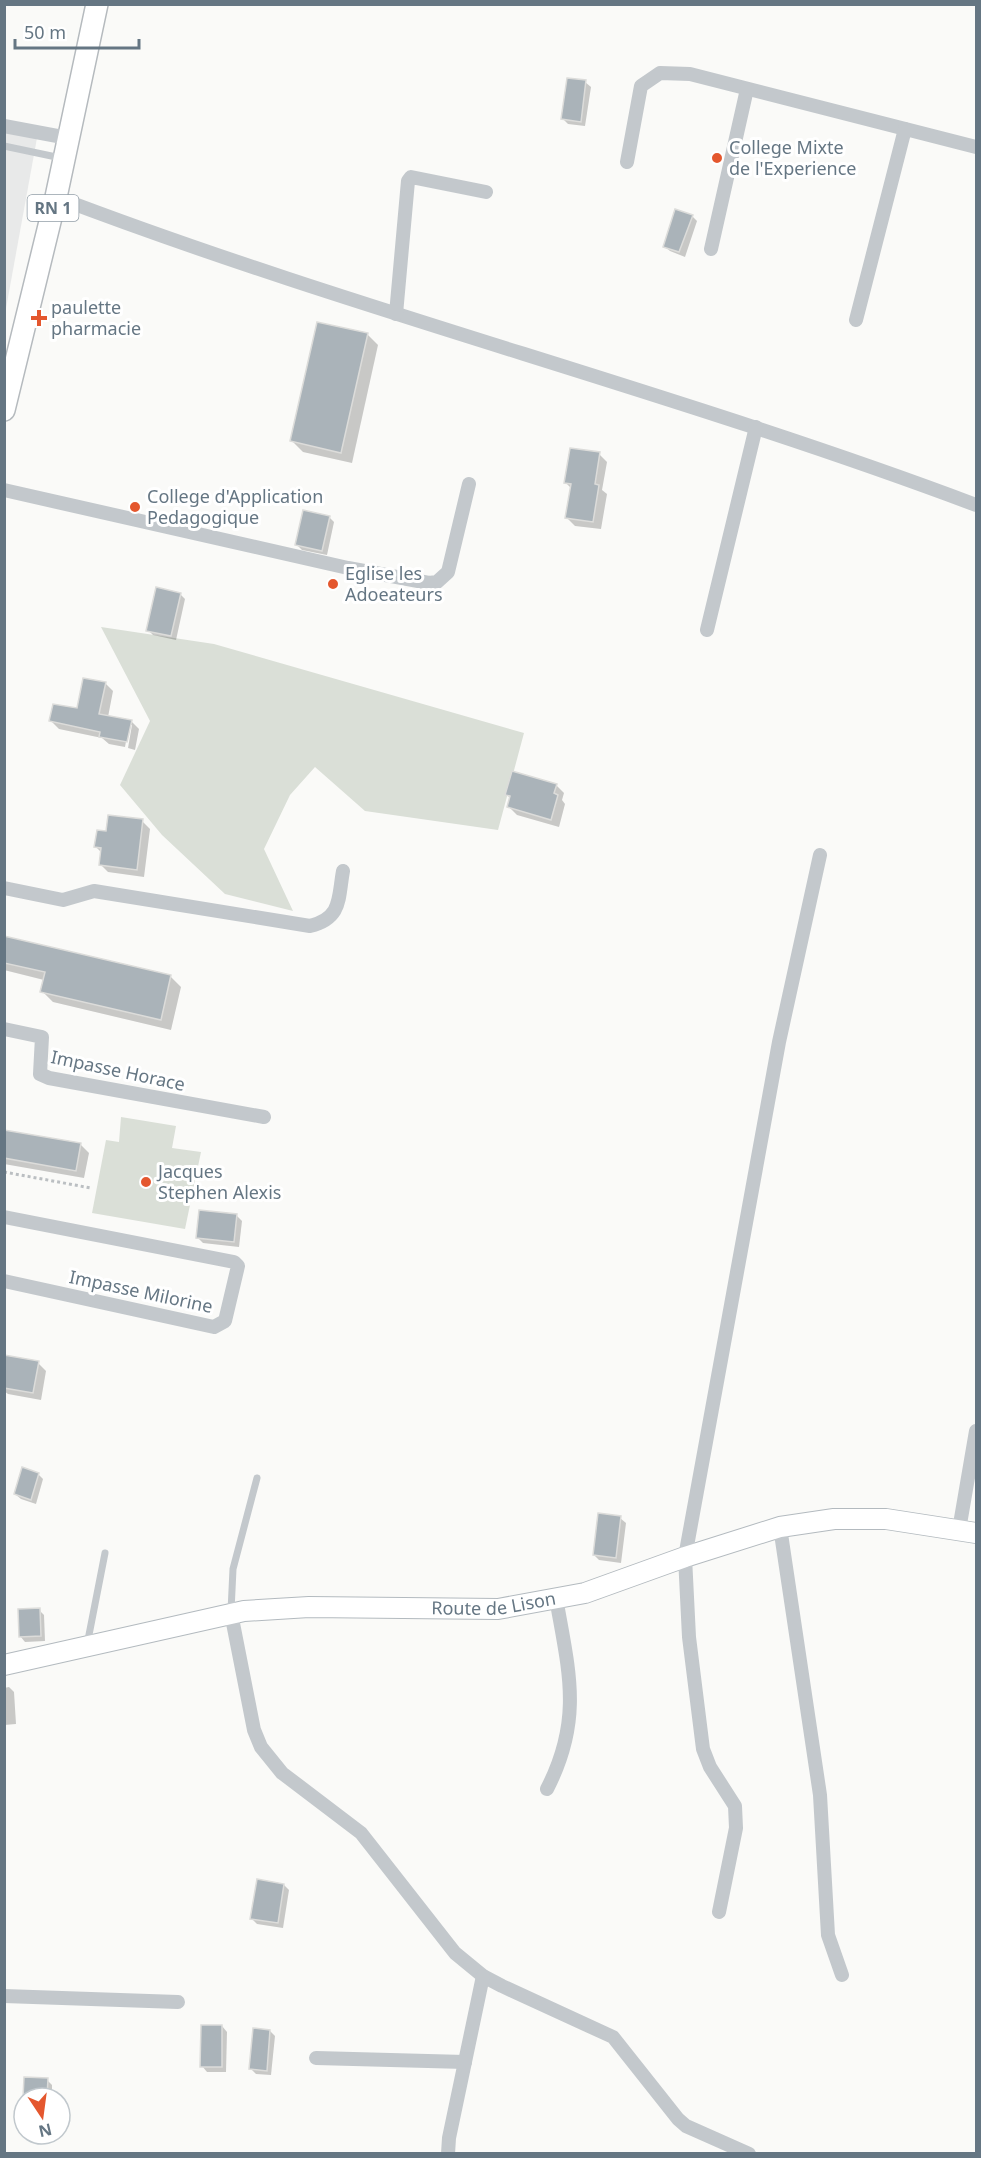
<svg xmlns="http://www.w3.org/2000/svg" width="981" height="2158" font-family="'Noto Sans',sans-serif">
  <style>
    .built { fill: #e8e9e9 }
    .green { fill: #dadfd7 }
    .shadow { fill: #0003 }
    .building { fill: #aab3b9; stroke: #dcdcda; stroke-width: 1.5 }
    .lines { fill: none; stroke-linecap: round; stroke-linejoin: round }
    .secondary-casing { stroke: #b3babf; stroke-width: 22 }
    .primary-casing { stroke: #b5babe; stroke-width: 24 }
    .path { stroke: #bbbfc2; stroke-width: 3; stroke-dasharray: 3 3; stroke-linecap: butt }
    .lane { stroke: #c3c8cc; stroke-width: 7 }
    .street { stroke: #c3c8cc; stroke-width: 14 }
    .secondary { stroke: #fff; stroke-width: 20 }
    .primary { stroke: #fff; stroke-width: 21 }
    .poi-dot { fill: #e4572e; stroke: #fff; stroke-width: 2 }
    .labels { text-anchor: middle; stroke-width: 6; stroke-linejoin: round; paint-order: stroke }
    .shield { fill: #fff; stroke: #939fa8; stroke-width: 1.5 }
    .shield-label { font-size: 16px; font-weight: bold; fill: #657683 }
    .poi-label { font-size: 18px; fill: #657683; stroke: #fff; text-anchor: start }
    .street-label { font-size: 18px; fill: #657683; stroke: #fff }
  </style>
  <rect width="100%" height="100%" fill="#fafaf8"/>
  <polygon class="built" points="5,132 37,138 5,314"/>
  <g class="green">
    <polygon points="101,627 214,644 524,733 498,830 365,811 315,767 290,795 264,849 293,911 225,894 162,835 120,785 150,721"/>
    <polygon points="121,1117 176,1126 172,1148 201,1152 185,1229 92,1213 106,1140 119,1142"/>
  </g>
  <g class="shadow">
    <polygon points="585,82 591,87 585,126 568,124 563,119"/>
    <polygon points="692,216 697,221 685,257 670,251 664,246"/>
    <polygon points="367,334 378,345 352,463 303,452 292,441"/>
    <polygon points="599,454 607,462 602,490 607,494 601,529 575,526 567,518 572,489 566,483"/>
    <polygon points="329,517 334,522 327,555 302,550 297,545"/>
    <polygon points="180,594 185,599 176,640 153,635 148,630"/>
    <polygon points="105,683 113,691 108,717 131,721 139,729 135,750 128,748 132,725 129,725 125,747 109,744 102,738 59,729 51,721 78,710"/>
    <polygon points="556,785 564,793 562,800 565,804 559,827 517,815 509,807 511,799 506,794"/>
    <polygon points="142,821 150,829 144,877 108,872 100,864 102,853 96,847 107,833"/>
    <polygon points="4,938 170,976 181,987 171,1030 53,1002 42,991 44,980 4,970"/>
    <polygon points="4,1131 81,1145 89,1153 84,1178 4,1164"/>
    <polygon points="237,1216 242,1221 239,1247 203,1243 197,1237"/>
    <polygon points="4,1356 38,1363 46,1371 41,1400 8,1394 4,1391"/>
    <polygon points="38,1474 43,1479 36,1504 21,1499 15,1494"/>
    <polygon points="620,1518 626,1523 621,1563 599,1560 594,1555"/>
    <polygon points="39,1610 44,1615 45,1641 25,1642 20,1636"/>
    <polygon points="9,1687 14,1692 16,1724 4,1725 4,1688"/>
    <polygon points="284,1885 289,1890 283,1928 257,1924 252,1919"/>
    <polygon points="222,2026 227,2032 226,2072 207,2072 202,2066"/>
    <polygon points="270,2031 275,2036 271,2075 256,2074 251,2069"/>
    <polygon points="47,2080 52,2085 52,2098 25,2098"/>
  </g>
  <g class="building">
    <polygon points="567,78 586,80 581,122 561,119"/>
    <polygon points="675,209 693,215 679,252 663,247"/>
    <polygon points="317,322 368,333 341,453 290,441"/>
    <polygon points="570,448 600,452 595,484 599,485 593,522 565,518 571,484 564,483"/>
    <polygon points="303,510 330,516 322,551 295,545"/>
    <polygon points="156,587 181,593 171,636 146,631"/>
    <polygon points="83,678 106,682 99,714 132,720 127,742 99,737 100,732 49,721 53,704 77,708"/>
    <polygon points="512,771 557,784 554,793 558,795 551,820 507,807 510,796 505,795"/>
    <polygon points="108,815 143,819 137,870 99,865 101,848 94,847 97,830 106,831"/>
    <polygon points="4,936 171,975 161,1020 40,992 45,972 4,963"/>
    <polygon points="4,1130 81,1143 76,1171 4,1158"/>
    <polygon points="199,1210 237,1214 234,1242 196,1238"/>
    <polygon points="4,1355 39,1361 33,1393 4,1388"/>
    <polygon points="22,1467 39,1473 31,1500 14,1494"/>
    <polygon points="598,1513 621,1516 616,1558 593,1555"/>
    <polygon points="40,1608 41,1636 19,1637 18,1609"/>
    <polygon points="257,1879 284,1884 278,1923 250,1919"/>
    <polygon points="201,2025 222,2025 222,2067 200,2067"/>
    <polygon points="253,2028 270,2030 267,2071 249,2069"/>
    <polygon points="24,2077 48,2078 47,2098 23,2098"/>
  </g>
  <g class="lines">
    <defs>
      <g id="secondary">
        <path id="s1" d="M4,1665L244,1611L309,1607L498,1609L585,1593L685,1557L780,1527L834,1519H886L976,1533"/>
      </g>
      <polyline id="primary" points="4,410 56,197 97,4"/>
    </defs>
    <use href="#secondary" class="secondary-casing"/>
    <use href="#primary" class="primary-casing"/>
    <polyline class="path" points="4,1172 91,1188"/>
    <g class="lane">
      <polyline points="4,146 61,158"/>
      <polyline points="231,1611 233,1569 257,1478"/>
      <polyline points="87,1645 105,1553"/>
    </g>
    <g class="street">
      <polyline points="4,126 68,138"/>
      <polyline points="627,162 641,86 660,73 690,74 976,147"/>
      <path d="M56,197C358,312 673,391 976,505"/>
      <polyline points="711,249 747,89"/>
      <polyline points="396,314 408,181 411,177 486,192"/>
      <polyline points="856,320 905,129"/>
      <polyline points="4,490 348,568 429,583 437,582 448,572 469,484"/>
      <polyline points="707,630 756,427"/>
      <path d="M4,888L63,900L94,891L310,926C342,918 338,899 343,871"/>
      <polyline points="4,1029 42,1037 40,1074 49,1078 264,1117"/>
      <polyline points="4,1217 234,1262 238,1266 225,1321 214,1327 4,1281"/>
      <polyline points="780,1527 820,1795 828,1935 842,1975"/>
      <polyline points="959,1530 976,1431"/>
      <polyline points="231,1613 254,1730 261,1747 282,1773 361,1833 455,1953 483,1976 502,1986 613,2037 678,2119 686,2126 749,2154"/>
      <path d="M547,1789C583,1719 569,1672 556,1598"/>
      <polyline points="719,1912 736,1828 735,1806 710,1767 703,1749 689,1637 685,1557 779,1042 820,855"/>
      <polyline points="4,1996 178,2002"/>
      <polyline points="316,2058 465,2062"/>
      <polyline points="448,2154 449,2138 483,1976"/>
    </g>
    <use href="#secondary" class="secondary"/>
    <use href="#primary" class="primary"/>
  </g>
  <g class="poi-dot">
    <circle cx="717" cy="158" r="6"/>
    <path d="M36 309h6v6h6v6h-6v6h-6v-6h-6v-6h6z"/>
    <circle cx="135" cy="507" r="6"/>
    <circle cx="333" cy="584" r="6"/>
    <circle cx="146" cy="1182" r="6"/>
  </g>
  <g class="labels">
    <rect class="shield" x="27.5" y="195" width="51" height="26" rx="4.5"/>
    <g class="shield-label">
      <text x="53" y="214">RN 1</text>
    </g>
    <g class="poi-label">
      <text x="729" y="154">College Mixte<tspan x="729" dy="21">de l'Experience</tspan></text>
      <text x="51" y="314">paulette<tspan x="51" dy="21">pharmacie</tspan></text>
      <text x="147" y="503">College d'Application<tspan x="147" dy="21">Pedagogique</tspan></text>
      <text x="345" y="580">Eglise les<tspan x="345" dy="21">Adoeateurs</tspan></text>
      <text x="158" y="1178">Jacques<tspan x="158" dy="21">Stephen Alexis</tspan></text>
    </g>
    <g class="street-label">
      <text transform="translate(118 1071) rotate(12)" y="6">Impasse Horace</text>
      <text transform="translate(141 1292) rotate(12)" y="6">Impasse Milorine</text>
      <text dy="6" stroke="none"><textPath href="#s1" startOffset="496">Route de Lison</textPath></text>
    </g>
  </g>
  <rect width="981" height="2158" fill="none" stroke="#657683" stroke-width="12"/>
  <g transform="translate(42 2116) rotate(167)"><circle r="28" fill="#ffffff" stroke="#c1c8cd" stroke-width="1.5"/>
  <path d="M0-4.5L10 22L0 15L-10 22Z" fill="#e4572e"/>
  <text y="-9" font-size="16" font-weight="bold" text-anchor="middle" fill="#657683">N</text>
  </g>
  <path d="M15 39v9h124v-9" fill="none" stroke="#657683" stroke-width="3"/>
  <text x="24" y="39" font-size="18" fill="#657683" stroke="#ffffff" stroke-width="4.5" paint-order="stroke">50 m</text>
</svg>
